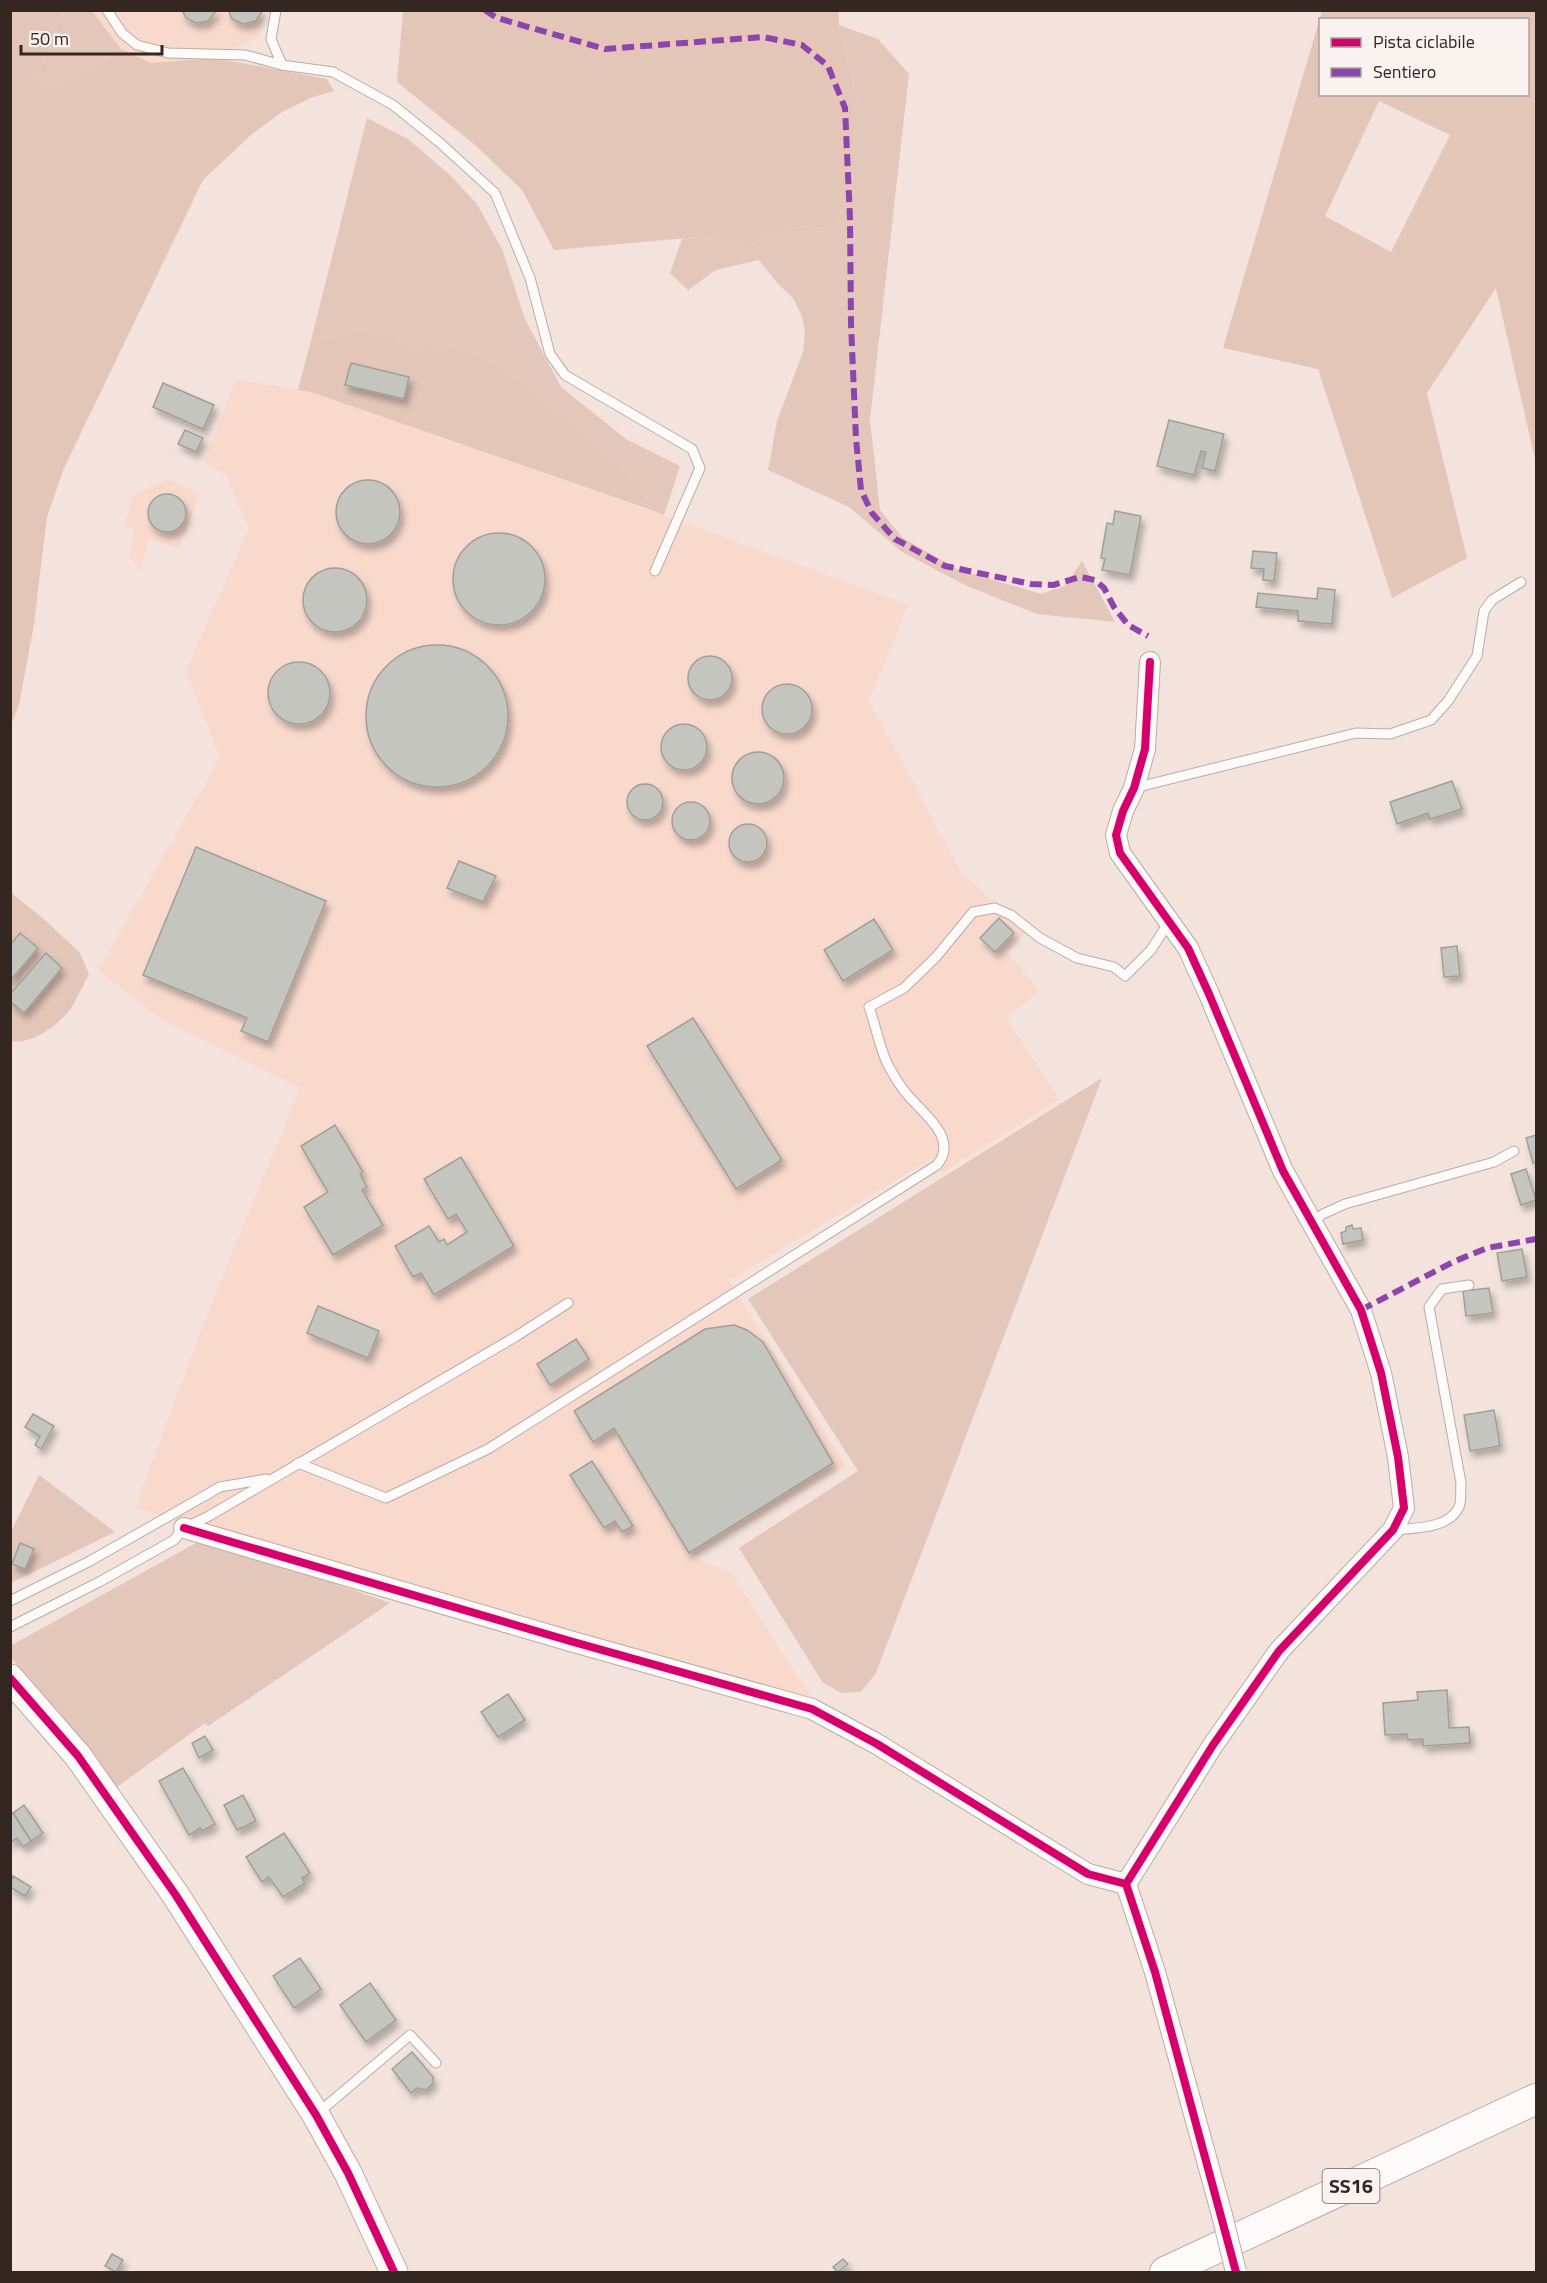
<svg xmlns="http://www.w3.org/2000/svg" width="1547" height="2283" font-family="'Titillium Web',sans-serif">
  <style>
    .built { fill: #f9d9cc }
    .green { fill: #e4c7bb }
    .forest { fill: #e4c6b9; fill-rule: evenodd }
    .building { fill: #c4c5be; stroke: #9f9f99; stroke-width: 1.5; filter: url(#shadow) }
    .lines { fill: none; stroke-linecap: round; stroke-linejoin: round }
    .lane-casing { stroke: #baaca7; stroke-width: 11 }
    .street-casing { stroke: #baaca7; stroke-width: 22 }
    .secondary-casing { stroke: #baaca7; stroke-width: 29 }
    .primary-casing { stroke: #baaca7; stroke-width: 32 }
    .lane { stroke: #fdfbfa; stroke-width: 9 }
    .street { stroke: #fdfbfa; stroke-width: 20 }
    .secondary { stroke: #fdfbfa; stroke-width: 27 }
    .primary { stroke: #fdfbfa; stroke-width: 30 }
    .street-bridge-casing { stroke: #baaca7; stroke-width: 22; stroke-linecap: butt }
    .street-bridge { stroke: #fdfbfa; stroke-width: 20 }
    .quiet { stroke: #8e44ad; stroke-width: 6; stroke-dasharray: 12 6; stroke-linecap: butt }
    .cycleway-casing { stroke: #f9f2ee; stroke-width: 11 }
    .cycleway { stroke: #d6006c; stroke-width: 8 }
    .labels { text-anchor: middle; stroke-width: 5; stroke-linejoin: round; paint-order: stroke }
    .shield { fill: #f9f2ee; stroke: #6f635e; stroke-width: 1.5 }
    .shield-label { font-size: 20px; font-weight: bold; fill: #342621 }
  </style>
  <defs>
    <filter id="shadow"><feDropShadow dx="3.5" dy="6" stdDeviation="3" flood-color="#0004"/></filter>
  </defs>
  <rect width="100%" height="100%" fill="#f3e3dc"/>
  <g class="built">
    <polygon points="92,11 265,11 259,37 215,58 151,63 121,49"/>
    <polygon points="236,379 311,392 677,520 908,605 869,700 960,871 990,898 1032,926 1007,952 1040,991 1006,1018 1059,1099 942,1173 933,1158 729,1281 846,1466 692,1557 731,1573 813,1700 135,1508 207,1315 300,1088 162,1020 98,970 220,758 186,671 249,529 226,475 204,462"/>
    <polygon points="169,479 199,494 179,549 149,538 140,571 129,555 135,530 124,526 134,494"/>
  </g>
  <g class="green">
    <polygon points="63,11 92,11 121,49 54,87 36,79"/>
    <polygon points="839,25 878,39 909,74 870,420 880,510 903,538 957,569 1041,594 1065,586 1082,561 1115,622 1037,614 967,586 902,552 849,507 768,470 777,421 803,352 805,333 802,316 793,298 779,285 759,260 716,270 688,290 670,273 682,239 698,237 752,243 792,227 830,229 854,143 858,102"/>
    <polygon points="367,118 408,139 449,174 477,204 502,249 525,319 561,387 626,439 680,466 664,515 654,511 639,486 557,410 530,392 444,347 425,350 395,339 310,344"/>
    <polygon points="1102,1078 876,1673 861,1692 842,1693 823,1683 739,1548 858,1471 748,1299"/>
    <polygon points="39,1475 115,1532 11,1583 11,1532"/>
    <polygon points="205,1538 390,1603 223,1716 208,1726 205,1723 113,1790 56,1709 11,1658 10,1646"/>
  </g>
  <g class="forest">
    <polygon points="11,11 63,11 36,79 54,87 121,49 151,63 215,58 327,79 334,91 313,97 282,112 252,134 203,180 64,468 47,517 34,624 19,705 11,724"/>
    <polygon points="403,11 838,11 839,25 858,102 851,188 830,229 792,227 752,243 698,237 554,250 522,190 475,145 397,82"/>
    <path d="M1322,11H1536V464L1496,288L1427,393L1467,558L1392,598L1318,369L1223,348ZM1320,20H1528V94H1320ZM1379,101L1450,135L1391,252L1325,216Z"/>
    <polygon points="363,332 395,339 425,350 444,347 471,353 503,370 557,410 588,437 639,486 654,511 311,392 298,390 310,344"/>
    <path d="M10,892L45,920L80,953L89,974C83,985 78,997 71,1008C59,1025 32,1045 10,1041Z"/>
  </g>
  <g class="building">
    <polygon points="182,10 217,10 208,21 196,23 186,18"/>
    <polygon points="228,10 263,10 256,21 243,24 232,19"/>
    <polygon points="351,363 409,377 404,399 345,385"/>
    <polygon points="163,383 214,405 203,429 153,407"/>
    <polygon points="1169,420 1224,434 1215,471 1202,468 1206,452 1201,451 1194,475 1157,466"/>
    <polygon points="185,430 203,438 196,452 178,444"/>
    <circle cx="368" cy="512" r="32"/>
    <circle cx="167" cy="513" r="19"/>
    <polygon points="1115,511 1141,516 1130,575 1102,570 1105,559 1101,558 1107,523 1113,524"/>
    <circle cx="499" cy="579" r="46"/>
    <polygon points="1253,551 1277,553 1274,581 1263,580 1264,569 1251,568"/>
    <circle cx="335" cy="600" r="32"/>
    <polygon points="1318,588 1335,590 1332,624 1298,621 1298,611 1256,607 1258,593 1317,599"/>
    <circle cx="437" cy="716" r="71"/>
    <circle cx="710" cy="678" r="22"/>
    <circle cx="299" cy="693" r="31"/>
    <circle cx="787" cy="709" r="25"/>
    <circle cx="684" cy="747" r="23"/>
    <circle cx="758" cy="778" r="26"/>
    <polygon points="1452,781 1462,809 1430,819 1428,813 1397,824 1390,802"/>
    <circle cx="645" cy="802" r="18"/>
    <circle cx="691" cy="821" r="19"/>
    <circle cx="748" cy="843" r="19"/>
    <polygon points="196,847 326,901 268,1042 241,1031 247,1018 143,975"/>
    <polygon points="459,861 496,876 483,902 447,888"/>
    <polygon points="999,918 1014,933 995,952 980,938"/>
    <polygon points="874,919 893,950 843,981 824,950"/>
    <polygon points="20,933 38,948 10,981 10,945"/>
    <polygon points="1457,946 1460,976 1444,977 1441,948"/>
    <polygon points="46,953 62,968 24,1013 10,1001 10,994"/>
    <polygon points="693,1018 782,1160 736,1189 647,1046"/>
    <polygon points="335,1125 363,1172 360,1174 367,1187 362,1190 383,1225 333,1255 304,1207 328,1192 301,1146"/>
    <polygon points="1536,1135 1536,1162 1533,1163 1526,1138"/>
    <polygon points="461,1157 514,1246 434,1295 421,1273 413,1277 395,1246 429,1226 439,1242 444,1239 447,1245 467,1232 456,1214 448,1219 424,1179"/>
    <polygon points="1526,1169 1536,1200 1521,1205 1511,1174"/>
    <polygon points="1352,1225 1353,1229 1361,1228 1363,1240 1343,1244 1341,1233 1346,1231 1346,1227"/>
    <polygon points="1522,1249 1527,1277 1502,1281 1497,1253"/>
    <polygon points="1489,1288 1493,1313 1466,1316 1463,1291"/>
    <polygon points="318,1306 379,1331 368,1358 307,1333"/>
    <polygon points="734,1325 747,1330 763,1342 833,1463 689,1553 614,1428 593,1442 574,1411 705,1329"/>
    <polygon points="576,1339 589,1359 550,1385 537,1364"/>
    <polygon points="1494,1410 1500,1446 1470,1451 1464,1415"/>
    <polygon points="33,1414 54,1426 41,1449 35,1445 40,1436 25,1427"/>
    <polygon points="592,1461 633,1526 622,1532 615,1521 604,1528 570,1475"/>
    <polygon points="20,1543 34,1549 25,1569 12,1564"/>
    <polygon points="1447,1690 1449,1728 1469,1727 1470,1743 1423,1746 1423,1739 1408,1740 1407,1734 1385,1735 1383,1703 1418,1700 1417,1692"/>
    <polygon points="508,1694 525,1720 498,1737 481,1712"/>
    <polygon points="205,1736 213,1750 199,1758 192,1743"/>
    <polygon points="183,1768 215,1824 202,1831 200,1828 189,1835 159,1781"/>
    <polygon points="243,1795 256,1821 237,1830 224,1805"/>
    <polygon points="24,1805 43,1833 31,1841 13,1813"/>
    <polygon points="13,1813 31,1841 23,1847 17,1838 10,1843 10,1815"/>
    <polygon points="284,1833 310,1873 302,1878 305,1883 283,1897 269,1877 262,1882 246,1857"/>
    <polygon points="13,1876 31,1887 25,1896 10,1887"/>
    <polygon points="300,1958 321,1989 294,2008 273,1976"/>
    <polygon points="370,1983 396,2020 366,2042 340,2005"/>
    <polygon points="412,2052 433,2077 433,2083 426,2090 417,2088 411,2093 392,2069"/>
    <polygon points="112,2254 123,2260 116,2272 105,2266"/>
    <polygon points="843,2259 848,2264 838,2272 833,2267"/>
  </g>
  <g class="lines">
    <defs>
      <g id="lane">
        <polyline points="107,10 122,33 137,45 168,53 245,55 282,65"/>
        <polyline points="276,10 271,39 282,65 333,72 393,105 439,142 495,193 530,278 550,354 565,375 692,449 700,468 655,571"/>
        <polyline points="1134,788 1356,733 1390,734 1431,720 1448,701 1477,656 1484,611 1492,600 1521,582"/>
        <polyline points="1311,1223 1323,1214 1345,1204 1494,1162 1514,1151"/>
        <path d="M298,1463L386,1498L488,1449L937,1165C960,1138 921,1112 906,1093C899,1085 893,1074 888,1065C879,1047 876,1026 869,1007L904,988L936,957L973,912L995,908L1011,915L1040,938L1077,958L1114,967L1125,976L1151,950L1169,922"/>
        <path d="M1394,1530C1414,1528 1449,1529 1459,1507C1462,1501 1460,1489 1461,1483L1429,1307L1442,1289L1469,1285"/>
        <polyline points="10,1601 90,1561 220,1487 266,1479"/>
        <polyline points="10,1627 101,1581 174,1540 184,1528 209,1516 515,1337 568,1303"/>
        <polyline points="318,2113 410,2035 436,2063"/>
      </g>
      <g id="street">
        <polyline points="184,1528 570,1641 812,1709 877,1744 1088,1874 1126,1884 1155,1972 1222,2215"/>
        <polyline points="1126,1884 1213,1745 1279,1651 1393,1530 1404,1508 1398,1457 1381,1373 1361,1310 1283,1171 1209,994 1188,948 1120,853 1116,835 1123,811 1134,788 1145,749 1150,662"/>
      </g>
      <polyline id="secondary" points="10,1678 78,1756 175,1894 316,2115 348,2173 394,2272"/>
      <polyline id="primary" points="1165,2272 1536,2099"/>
    </defs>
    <use href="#lane" class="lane-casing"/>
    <use href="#street" class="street-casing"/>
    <use href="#secondary" class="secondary-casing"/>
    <use href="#primary" class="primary-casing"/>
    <use href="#lane" class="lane"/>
    <use href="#street" class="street"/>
    <use href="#secondary" class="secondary"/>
    <use href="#primary" class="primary"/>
    <defs>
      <polyline id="street-bridge" points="1222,2215 1236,2272"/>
    </defs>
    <use href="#street-bridge" class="street-bridge-casing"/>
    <use href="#street-bridge" class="street-bridge"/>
    <g class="quiet">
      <polyline points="485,10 497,18 605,49 763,37 802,45 828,66 845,108 850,219 851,324 856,439 861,490 872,513 895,539 945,566 1031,584 1053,585 1080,577 1095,580 1104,588 1114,607 1128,625 1148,636"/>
      <polyline points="1361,1310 1453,1262 1487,1248 1536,1239"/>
    </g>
    <defs>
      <g id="cycleway">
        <polyline points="184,1528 570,1641 812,1709 877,1744 1088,1874 1126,1884 1155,1972 1236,2272"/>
        <polyline points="10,1678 78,1756 175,1894 316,2115 348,2173 394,2272"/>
        <polyline points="1126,1884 1213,1745 1279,1651 1393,1530 1404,1508 1398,1457 1381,1373 1361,1310 1283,1171 1209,994 1188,948 1120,853 1116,835 1123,811 1134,788 1145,749 1150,662"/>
      </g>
    </defs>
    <use href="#cycleway" class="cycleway-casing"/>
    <use href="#cycleway" class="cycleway"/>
  </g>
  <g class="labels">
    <rect class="shield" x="1322.5" y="2169" width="57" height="34" rx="4.5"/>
    <g class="shield-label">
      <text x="1351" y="2193">SS16</text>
    </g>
  </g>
  <rect width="1547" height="2283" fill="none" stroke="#342621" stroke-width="24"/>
  <rect x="1319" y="18" width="210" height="78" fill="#f9f2ee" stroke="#aaa09c" stroke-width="1.5"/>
  <rect x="1331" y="38" width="30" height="9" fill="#d6006c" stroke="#aaa09c" stroke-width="1.5"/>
  <text x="1373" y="48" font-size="18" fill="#342621">Pista ciclabile</text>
  <rect x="1331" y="68" width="30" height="9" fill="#8e44ad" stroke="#aaa09c" stroke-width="1.5"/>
  <text x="1373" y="78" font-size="18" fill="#342621">Sentiero</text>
  <path d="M21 45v9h141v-9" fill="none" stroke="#342621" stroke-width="3"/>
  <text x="30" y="45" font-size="18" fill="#342621" stroke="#f9f2ee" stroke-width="4.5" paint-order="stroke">50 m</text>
</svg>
